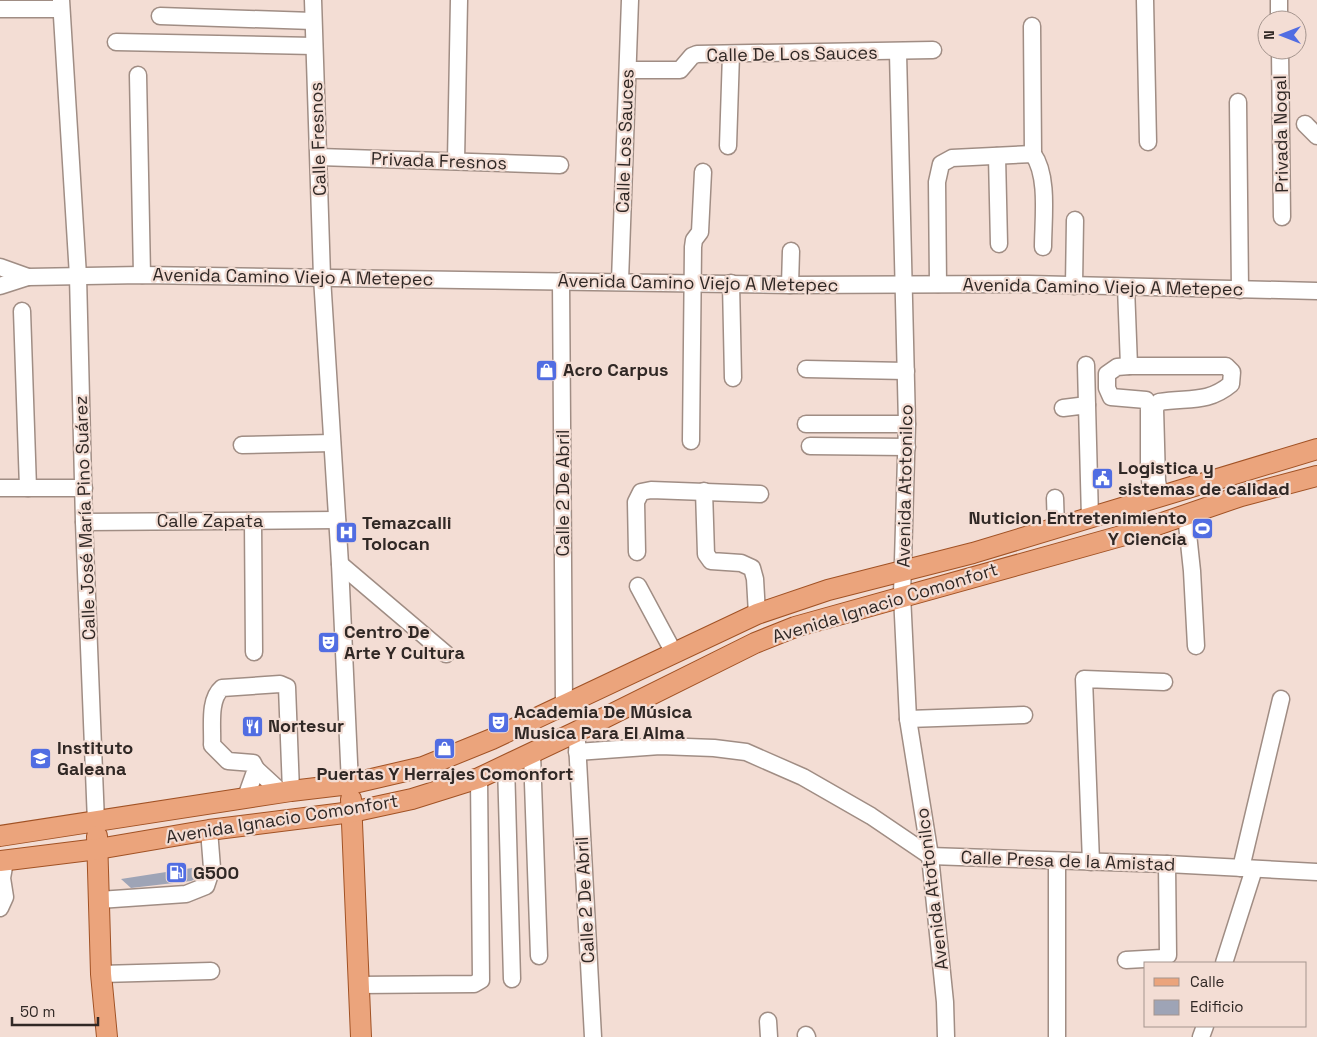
<svg xmlns="http://www.w3.org/2000/svg" width="1317" height="1037" font-family="'Space Grotesk',sans-serif">
  <style>
    .building { fill: #9ea4b6 }
    .lines { fill: none; stroke-linecap: round; stroke-linejoin: round }
    .minor-casing { stroke: #a08d84; stroke-width: 19 }
    .major-casing { stroke: #a15225; stroke-width: 22 }
    .minor { stroke: #fff; stroke-width: 16 }
    .major { stroke: #eba47c; stroke-width: 20 }
    .labels { text-anchor: middle; stroke-width: 4.5; stroke-linejoin: round; paint-order: stroke }
    .street-label { font-size: 18px; fill: #302825; stroke: #f3ddd4 }
    .poi-label { font-size: 18px; font-weight: bold; fill: #302825; stroke: #f3ddd4; text-anchor: start }
  </style>
  <rect width="100%" height="100%" fill="#f3ddd4"/>
  <polygon class="building" points="192,868 199,875 198,878 191,881 131,888 121,879"/>
  <g class="lines">
    <defs>
      <g id="minor">
        <polyline points="61,0 78,276 84,522 96,822"/>
        <polyline points="313,0 322,277 340,564 350,784"/>
        <polyline points="1145,0 1148,142"/>
        <polyline points="1279,0 1279,20"/>
        <polyline points="0,9 61,9"/>
        <polyline points="160,16 313,21"/>
        <polyline points="1032,26 1033,154"/>
        <polyline points="116,42 314,46"/>
        <polyline points="1280,50 1282,217"/>
        <polyline points="898,53 907,424 902,595 908,719 930,856 945,1002 946,1037"/>
        <polyline points="628,70 680,70 692,56 697,54 933,50"/>
        <polyline points="138,75 142,275"/>
        <polyline points="1238,102 1240,290"/>
        <polyline points="1305,124 1317,136"/>
        <polyline points="728,146 731,54"/>
        <path d="M1033,154C1049,176 1043,220 1043,247"/>
        <polyline points="997,156 999,244"/>
        <polyline points="319,157 560,165"/>
        <polyline points="456,161 459,0"/>
        <polyline points="0,267 28,277 142,275 790,285 1029,284 1317,291"/>
        <polyline points="561,281 564,705"/>
        <polyline points="620,281 630,0"/>
        <polyline points="731,283 733,378"/>
        <polyline points="938,284 937,182 941,164 952,158 1033,154"/>
        <polyline points="790,285 791,251"/>
        <polyline points="0,286 28,277"/>
        <polyline points="1074,286 1075,220"/>
        <polyline points="1126,287 1129,366"/>
        <polyline points="22,311 28,488"/>
        <polyline points="1086,365 1087,405"/>
        <polyline points="806,369 906,371"/>
        <polyline points="1063,408 1087,405 1090,518"/>
        <polyline points="806,424 907,424"/>
        <polyline points="691,441 693,247 694,240 700,232 703,172"/>
        <polyline points="242,445 332,443"/>
        <polyline points="810,446 907,447"/>
        <polyline points="0,488 84,488"/>
        <polyline points="704,491 706,554 711,561 741,563 752,568 755,579 757,614"/>
        <polyline points="1055,498 1056,528"/>
        <path d="M1152,499L1149,469V407L1146,400L1111,397L1107,388V374L1117,367L1129,366H1226L1232,372L1231,384C1207,404 1188,397 1159,402L1155,408L1157,481L1160,496"/>
        <polyline points="1186,515 1192,571 1196,646"/>
        <polyline points="253,521 254,652"/>
        <polyline points="84,522 337,520"/>
        <polyline points="637,552 636,502 641,492 651,490 760,494"/>
        <polyline points="340,564 446,654"/>
        <polyline points="638,586 674,653"/>
        <polyline points="908,719 1024,715"/>
        <polyline points="577,742 593,1037"/>
        <polyline points="577,752 660,746 714,748 746,752 803,777 871,816 930,856 1167,864 1317,872"/>
        <polyline points="532,754 539,956"/>
        <polyline points="506,764 512,979"/>
        <polyline points="256,769 281,792"/>
        <path d="M246,797L256,769L253,763L228,761L212,745C213,728 208,700 222,688L280,684L287,687L291,791"/>
        <polyline points="1057,861 1057,1037"/>
        <polyline points="1091,862 1084,679 1164,682"/>
        <polyline points="1241,868 1281,699"/>
        <polyline points="99,900 186,894 206,886 212,868 209,830"/>
        <polyline points="0,908 5,897 2,878 5,861"/>
        <polyline points="1126,960 1162,958 1168,955 1167,864"/>
        <polyline points="1224,963 1254,869"/>
        <polyline points="101,974 211,971"/>
        <polyline points="358,985 474,984 481,980 479,778"/>
        <polyline points="768,1021 769,1037"/>
        <polyline points="806,1035 807,1037"/>
        <polyline points="1201,1037 1205,1026"/>
      </g>
      <g id="major">
        <polyline points="351,799 361,1037"/>
        <polyline points="0,836 291,791 350,784 423,767 492,739 757,614 828,590 973,553 1317,449"/>
        <polyline points="97,836 101,974 107,1037"/>
        <polyline points="0,861 98,849 209,830 352,812 412,799 479,778 576,732 755,643 795,627 1139,531 1241,496 1317,476"/>
      </g>
    </defs>
    <use href="#minor" class="minor-casing"/>
    <use href="#major" class="major-casing"/>
    <use href="#minor" class="minor"/>
    <use href="#major" class="major"/>
  </g>
  <defs>
    <symbol id="shop-square" viewBox="-11 -11 22 22"><rect x="-9" y="-9" width="18" height="18" rx="4" fill="#516de2" stroke="#f3ddd4"/><path d="M-5-2.5h2.3a2.7 3.5 0 0 1 5.4 0H5L5.5 6h-11ZM-1.5-2.5h3a1.5 2.3 0 0 0-3 0Z" fill="#fff"/></symbol>
    <symbol id="civic-square" viewBox="-11 -11 22 22"><rect x="-9" y="-9" width="18" height="18" rx="4" fill="#516de2" stroke="#f3ddd4"/><path d="M-.6-6.5H3V-4.5H.6V-3L4-1V1h2V6H-6V1h2V-1L-.6-3ZM-1.2 2.5V6h2.4V2.5Z" fill="#fff"/></symbol>
    <symbol id="stadium-square" viewBox="-11 -11 22 22"><rect x="-9" y="-9" width="18" height="18" rx="4" fill="#516de2" stroke="#f3ddd4"/><path d="M0-5a6.5 5 0 1 0 0 10a6.5 5 0 1 0 0-10ZM-3.5-1.8h7v3.6h-7Z" fill="#fff"/></symbol>
    <symbol id="hospital-square" viewBox="-11 -11 22 22"><rect x="-9" y="-9" width="18" height="18" rx="4" fill="#516de2" stroke="#f3ddd4"/><path d="M-5-5h3v3.5h4V-5h3V5h-3V1.5h-4V5h-3Z" fill="#fff"/></symbol>
    <symbol id="theatre-square" viewBox="-11 -11 22 22"><rect x="-9" y="-9" width="18" height="18" rx="4" fill="#516de2" stroke="#f3ddd4"/><path d="M-5-5.5Q0-4 5-5.5V0Q5 5 0 6Q-5 5-5 0ZM-3.3-2.5H-1v1.5H-3.3ZM1-2.5H3.3v1.5H1ZM-2.8 1Q0 5.5 2.8 1Z" fill="#fff"/></symbol>
    <symbol id="restaurant-square" viewBox="-11 -11 22 22"><rect x="-9" y="-9" width="18" height="18" rx="4" fill="#516de2" stroke="#f3ddd4"/><path d="M-5-6h1v4h1v-4h1v4h1v-4h1v5L-1.5 .5V6h-2V.5L-5-1ZM5-6V6H3V1.5H1.5Q1.5-4 5-6Z" fill="#fff"/></symbol>
    <symbol id="university-square" viewBox="-11 -11 22 22"><rect x="-9" y="-9" width="18" height="18" rx="4" fill="#516de2" stroke="#f3ddd4"/><path d="M0-5L7-2L0 1L-7-2ZM-4 1L0 2.5L4 1V4Q0 6-4 4Z" fill="#fff"/></symbol>
    <symbol id="fuel-square" viewBox="-11 -11 22 22"><rect x="-9" y="-9" width="18" height="18" rx="4" fill="#516de2" stroke="#f3ddd4"/><path d="M-5.5-6h7V0h2V4h1.3V-2.5L3-4.5l.8-.8L6-3V5H2.5V1h-1V6h-7ZM-4.2-4.7v3.2H.2V-4.7Z" fill="#fff"/></symbol>
  </defs>
  <g fill-rule="evenodd">
    <use href="#shop-square" x="534" y="358" width="25" height="25"/>
    <use href="#civic-square" x="1090" y="466" width="25" height="25"/>
    <use href="#stadium-square" x="1190" y="516" width="25" height="25"/>
    <use href="#hospital-square" x="334" y="520" width="25" height="25"/>
    <use href="#theatre-square" x="316" y="630" width="25" height="25"/>
    <use href="#theatre-square" x="486" y="710" width="25" height="25"/>
    <use href="#restaurant-square" x="240" y="714" width="25" height="25"/>
    <use href="#shop-square" x="432" y="736" width="25" height="25"/>
    <use href="#university-square" x="28" y="746" width="25" height="25"/>
    <use href="#fuel-square" x="164" y="860" width="25" height="25"/>
  </g>
  <g class="labels">
    <g class="street-label">
      <text transform="translate(792 54) rotate(-1)" y="6">Calle De Los Sauces</text>
      <text transform="translate(1281 134) rotate(-91)" y="6">Privada Nogal</text>
      <text transform="translate(318 139) rotate(-92)" y="6">Calle Fresnos</text>
      <text transform="translate(625 141) rotate(-88)" y="6">Calle Los Sauces</text>
      <text transform="translate(439 161) rotate(2)" y="6">Privada Fresnos</text>
      <text transform="translate(293 277) rotate(1)" y="6">Avenida Camino Viejo A Metepec</text>
      <text transform="translate(698 283) rotate(1)" y="6">Avenida Camino Viejo A Metepec</text>
      <text transform="translate(1103 287) rotate(1)" y="6">Avenida Camino Viejo A Metepec</text>
      <text transform="translate(905 486) rotate(-89)" y="6">Avenida Atotonilco</text>
      <text transform="translate(563 493) rotate(-90)" y="6">Calle 2 De Abril</text>
      <text transform="translate(85 518) rotate(-92)" y="6">Calle José María Pino Suárez</text>
      <text x="210" y="527">Calle Zapata</text>
      <text transform="translate(885 603) rotate(-17)" y="6">Avenida Ignacio Comonfort</text>
      <text transform="translate(282 819) rotate(-9)" y="6">Avenida Ignacio Comonfort</text>
      <text transform="translate(1068 861) rotate(2)" y="6">Calle Presa de la Amistad</text>
      <text transform="translate(932 889) rotate(-97)" y="6">Avenida Atotonilco</text>
      <text transform="translate(585 900) rotate(-93)" y="6">Calle 2 De Abril</text>
    </g>
    <g class="poi-label">
      <text x="563" y="376">Acro Carpus</text>
      <text x="1118" y="474">Logistica y<tspan x="1118" dy="21">sistemas de calidad</tspan></text>
      <text x="1187" y="524" text-anchor="end">Nuticion Entretenimiento<tspan x="1187" dy="21">Y Ciencia</tspan></text>
      <text x="362" y="529">Temazcalli<tspan x="362" dy="21">Tolocan</tspan></text>
      <text x="344" y="638">Centro De<tspan x="344" dy="21">Arte Y Cultura</tspan></text>
      <text x="514" y="718">Academia De Música<tspan x="514" dy="21">Musica Para El Alma</tspan></text>
      <text x="268" y="732">Nortesur</text>
      <text x="57" y="754">Instituto<tspan x="57" dy="21">Galeana</tspan></text>
      <text x="445" y="780" text-anchor="middle">Puertas Y Herrajes Comonfort</text>
      <text x="193" y="879">G500</text>
    </g>
  </g>
  <rect x="1144" y="962" width="162" height="65" fill="#f3ddd4" stroke="#a5958e"/>
  <rect x="1154" y="978" width="25" height="8" fill="#eba47c" stroke="#a5958e"/>
  <text x="1190" y="987" font-size="15" fill="#302825">Calle</text>
  <rect x="1154" y="1000" width="25" height="15" fill="#9ea4b6" stroke="#a5958e"/>
  <text x="1190" y="1012" font-size="15" fill="#302825">Edificio</text>
  <g transform="translate(1282 35) rotate(270)"><circle r="24" fill="#f3ddd4" stroke="#a5958e"/>
  <path d="M0-4L9 19L0 12L-9 19Z" fill="#516de2"/>
  <text y="-8" font-size="14" font-weight="bold" text-anchor="middle" fill="#302825">N</text>
  </g>
  <path d="M12 1017v8h86v-8" fill="none" stroke="#302825" stroke-width="2.5"/>
  <text x="20" y="1017" font-size="15" fill="#302825" stroke="#f3ddd4" stroke-width="4" paint-order="stroke">50 m</text>
</svg>
